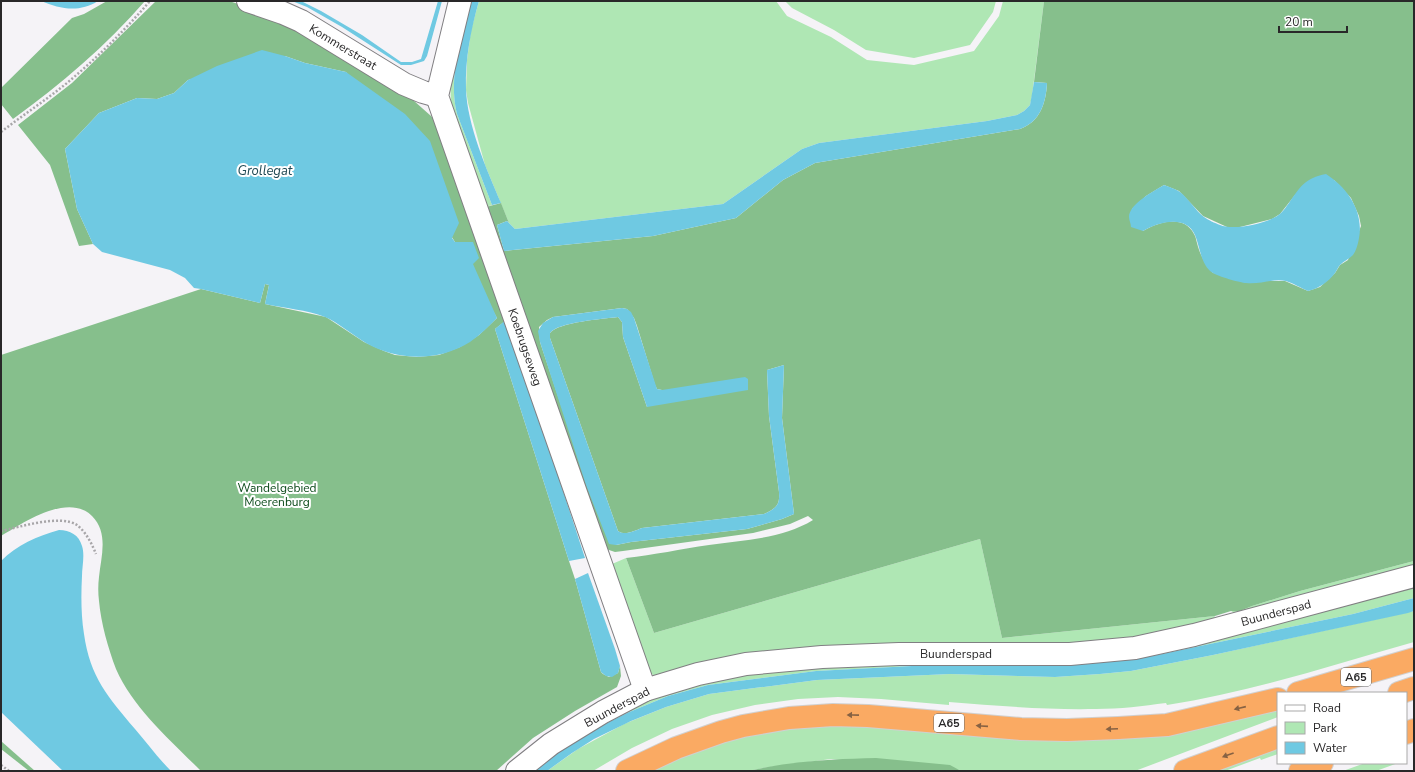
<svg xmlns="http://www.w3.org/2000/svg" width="1415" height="772" font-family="'Nunito Sans',sans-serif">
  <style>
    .green { fill: #afe7b4 }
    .forest { fill: #86bf8c; fill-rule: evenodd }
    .water { fill: #6fc9e2 }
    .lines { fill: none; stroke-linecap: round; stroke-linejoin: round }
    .minor-casing { stroke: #807f82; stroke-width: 24 }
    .highway-casing { stroke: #d0d0d0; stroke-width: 24 }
    .path { stroke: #a8a6a9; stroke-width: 2.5; stroke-dasharray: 2 2; stroke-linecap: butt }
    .minor { stroke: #fff; stroke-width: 22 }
    .highway { stroke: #faaa63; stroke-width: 22 }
    .oneway { fill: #876243 }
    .labels { text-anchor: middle; stroke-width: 4; stroke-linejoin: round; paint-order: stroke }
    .shield { fill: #fff; stroke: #696869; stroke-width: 1 }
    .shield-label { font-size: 11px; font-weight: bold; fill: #292829 }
    .street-label { font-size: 12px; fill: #292829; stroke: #fff }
    .park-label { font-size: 12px; fill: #0e4c1c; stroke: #fff }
    .water-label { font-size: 13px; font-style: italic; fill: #214a55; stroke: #fff }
  </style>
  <rect width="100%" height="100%" fill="#f5f3f7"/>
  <g class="green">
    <path d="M466,1H472C461,37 448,77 457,114L492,205L486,207L451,104L450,78Z"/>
    <polygon points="479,1 776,1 787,16 831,37 867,60 914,65 974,51 999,16 1003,1 1044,1 1032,96 1030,105 1024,111 1017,115 987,121 819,143 802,149 723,204 515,229 509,223 485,165 468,103 466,90 467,60 471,30"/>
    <polygon points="785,1 996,1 993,12 970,45 914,58 866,50 834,30 792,8"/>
    <polygon points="980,539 1002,638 1215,616 1211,624 1154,638 657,677 648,672 612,564 626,558 654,633"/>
    <polygon points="1414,561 1414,568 1241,616 1231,611 1240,611 1252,606 1300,591"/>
    <polygon points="1414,582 1414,598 1353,614 1157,655 1053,666 950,664 816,671 708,685 668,696 627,713 607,723 528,768 604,717 701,680 814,665 1022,660"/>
    <path d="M1414,611V642C1333,665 1251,692 1167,705L1166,703C1143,706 1120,709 1096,709C1047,710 998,706 949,702V705L881,699L838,697L798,699L755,705L712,715L672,729L632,748L593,771H547L578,749L624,724L666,707L709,694L817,680L950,674L1055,677L1100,674L1131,671L1213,655Z"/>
    <polygon points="1278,706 1278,717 1135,771 961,771 960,770 831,759 763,768 749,771 645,771 672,758 755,732 827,724 996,735"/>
    <polygon points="1278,746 1278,754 1261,760 1260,758 1225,771 1212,771"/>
    <polygon points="1365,763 1398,763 1376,771 1343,771"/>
  </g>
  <g class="forest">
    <path d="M107,1H145C106,46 61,84 13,119L1,104V88L72,18L84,14Z"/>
    <path d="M156,1H229L260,11L277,17L413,100L431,116L438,125L509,318L495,329L569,561L575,579L601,672L603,674L609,677L618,673L620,666L621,676L617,687L575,711L533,738L496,771H201C171,741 133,708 116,669C108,648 101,623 99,601C98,593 98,585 99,577C101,557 109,533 92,516C68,492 23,523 1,536V355L201,289L260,303L265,284L269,285L265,304L326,317L364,342L384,351L395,355L417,357L439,355L460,347L479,335L497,318L455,242L346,72L305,63L285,56L188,80L174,93L157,99L137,98L99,113L65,149L77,209L93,244L79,246L50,165L18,125L72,83Z"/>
    <path d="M1044,1H1414V561L1300,591L1252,606L1240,611H1231L1215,616L1002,638L980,539L654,633L626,558C654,555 681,549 709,545C744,540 782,539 813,520L808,516L790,524L753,533L623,551L615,552L606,549L486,207L501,203L509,223L507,221L497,225L504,251L653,236L736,218L783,180L815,163L1020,129C1040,122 1046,103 1047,83L1034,82ZM1334,180L1351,198L1359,216L1361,226L1348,260L1340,265L1335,273L1320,287L1308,291L1285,281H1273L1213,273C1205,264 1200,255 1197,243C1196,240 1196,237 1194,234C1184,214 1158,222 1143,231L1132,209L1146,196L1164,185L1179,191L1203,216L1227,227H1240L1272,219L1280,214L1295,195ZM622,308L627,309L634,318L637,326L655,385L657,389L662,390L647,407L623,337L622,322L618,317C602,319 559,322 550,333V338L618,531C625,536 634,531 642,528L764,514C776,508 780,506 779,492L769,416L767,370L784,365L782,418L794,514L782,519L747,529L631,542L616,545L565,417L540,342L539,327L547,320L553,317Z"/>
    <polygon points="1,741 35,771 29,771 1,749"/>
    <path d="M876,758L950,765L961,771H749C790,761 834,759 876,758Z"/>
  </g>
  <g class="water">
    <path d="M41,1H98C79,13 60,9 41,1Z"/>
    <polygon points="292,1 301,1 321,11 362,35 401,62 412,62 421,59 438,1 442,1 427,56 424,61 411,65 401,65 342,27 307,7"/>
    <path d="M472,1H479C471,29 465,59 466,89C467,125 487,170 501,203L492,205L457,114C448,77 461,37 472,1Z"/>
    <path d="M262,50L285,56L305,63L346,72L405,114L430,141L459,223L452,238L455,242H473L479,258L473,264L497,318C489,326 480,335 470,342C438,362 398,361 366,343C354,336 336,321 325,317C307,310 284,308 265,304L269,285L265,284L260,303L201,289L194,288L185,278L170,270L102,252L93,244L77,209L65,149L99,113L137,98L157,99L174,93L188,80L217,66Z"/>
    <path d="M1034,82L1047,83C1046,103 1040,122 1020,129L815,163L783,180L736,218L653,236L504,251L497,225L507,221L515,229L723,204L802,149L819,143L987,121L1017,115L1024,111L1030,105Z"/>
    <path d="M1326,174C1348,188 1364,212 1359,238C1358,244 1356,251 1353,255C1349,259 1344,261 1340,265C1338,267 1337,270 1335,273C1328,282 1320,288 1308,291C1301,288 1293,283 1286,281C1273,278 1259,285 1246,283C1241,283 1217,276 1213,273C1201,266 1200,247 1195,235C1186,214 1158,222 1143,231L1131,227C1131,224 1129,220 1129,217C1129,204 1154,191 1164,185C1169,187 1176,189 1180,192C1189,199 1195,210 1204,217C1208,220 1215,223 1220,225C1234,231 1271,223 1281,213C1284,210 1286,207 1289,203C1300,187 1305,178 1326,174Z"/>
    <path d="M622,308L627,309L631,312L634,318L657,389L662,390L745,377L748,379V390L647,407L623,337L622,322L618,317C603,319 558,322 550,333V338L618,531C625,536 634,531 642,528L764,514C776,508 780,506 779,492L769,416L767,370L784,365L782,418L794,514L782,519L747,529L631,542L616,545L609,544L586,485L540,342L538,331L543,323L553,317Z"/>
    <polygon points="507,319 585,558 569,561 495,329"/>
    <path d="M59,530C70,530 79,535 82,546C85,555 82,567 82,576C81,595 81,615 84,634C90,677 108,697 135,729C147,743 158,758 171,771H63L1,712V561C17,545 37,536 59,530Z"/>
    <polygon points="588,573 615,649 620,666 618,673 612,677 606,676 601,672 575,579"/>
    <polygon points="1414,598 1414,611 1408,613 1213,655 1131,671 1100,674 1055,677 950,674 817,680 709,694 666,707 631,721 594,739 572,753 547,771 532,771 548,759 586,734 607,723 627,713 668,696 708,685 816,671 950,664 1053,666 1157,655 1353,614"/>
  </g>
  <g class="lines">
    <defs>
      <g id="minor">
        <polyline points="248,1 283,13 301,21 404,84 423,92 437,96"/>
        <polyline points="460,1 437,96 645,690"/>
        <polyline points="517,771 551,744 603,712 645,690 698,674 746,664 822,657 899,654 1070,654 1135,648 1194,635 1414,576"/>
      </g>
      <g id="highway">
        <polyline points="1298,693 1414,659"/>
        <polyline points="1399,693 1414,688"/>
        <polyline points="1406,733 1414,730"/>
        <polyline points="627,771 676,748 721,732 743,726 789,718 833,715 868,716 1021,729 1067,730 1118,728 1167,725 1278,699"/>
        <polyline points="1185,771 1278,737"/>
        <polyline points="1300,771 1322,763"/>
      </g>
    </defs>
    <use href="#minor" class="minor-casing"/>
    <use href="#highway" class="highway-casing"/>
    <g class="path">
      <path d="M1,132C23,115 46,100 67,83C97,58 125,30 150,1"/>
      <path d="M1,531C20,527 60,514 77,525C86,532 92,544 96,554"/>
      <polyline points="1,765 9,771"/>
    </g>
    <use href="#minor" class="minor"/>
    <use href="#highway" class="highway"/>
  </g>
  <defs><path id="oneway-solid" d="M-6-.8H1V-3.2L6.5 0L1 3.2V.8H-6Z"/></defs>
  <g class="oneway">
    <use href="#oneway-solid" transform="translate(1240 708) rotate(167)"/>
    <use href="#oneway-solid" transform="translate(853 715) rotate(-179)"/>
    <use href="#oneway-solid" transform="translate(982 726) rotate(-176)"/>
    <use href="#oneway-solid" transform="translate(1112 729) rotate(178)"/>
    <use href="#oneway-solid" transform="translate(1228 755) rotate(160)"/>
  </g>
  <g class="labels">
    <g class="shield">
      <rect x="1341" y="668" width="30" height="18" rx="3"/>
      <rect x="934" y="714" width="30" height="18" rx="3"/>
    </g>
    <g class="shield-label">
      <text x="1356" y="681">A65</text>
      <text x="949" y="727">A65</text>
    </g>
    <g class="street-label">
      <text transform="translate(343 47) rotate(31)" y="4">Kommerstraat</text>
      <text transform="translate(525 347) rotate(71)" y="4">Koebrugseweg</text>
      <text transform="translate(1276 613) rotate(-15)" y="4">Buunderspad</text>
      <text x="956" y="658">Buunderspad</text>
      <text transform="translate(617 707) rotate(-28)" y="4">Buunderspad</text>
    </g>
    <g class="park-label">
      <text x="277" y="492">Wandelgebied<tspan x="277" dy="14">Moerenburg</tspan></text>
    </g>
    <g class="water-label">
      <text x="265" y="175">Grollegat</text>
    </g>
  </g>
  <rect width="1415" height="772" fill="none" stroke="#292829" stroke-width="4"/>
  <rect x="1277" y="692" width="130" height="72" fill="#ffffff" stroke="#a9a9a9"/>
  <rect x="1285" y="705" width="20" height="6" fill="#ffffff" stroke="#a9a9a9"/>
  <text x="1313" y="712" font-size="12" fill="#292829">Road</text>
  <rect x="1285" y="722" width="20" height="12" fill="#afe7b4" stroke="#a9a9a9"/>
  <text x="1313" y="732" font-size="12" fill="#292829">Park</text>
  <rect x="1285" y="742" width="20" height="12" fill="#6fc9e2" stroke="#a9a9a9"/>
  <text x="1313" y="752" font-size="12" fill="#292829">Water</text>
  <path d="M1279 26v6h68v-6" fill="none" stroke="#292829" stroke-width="2"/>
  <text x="1285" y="26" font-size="12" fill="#292829" stroke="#ffffff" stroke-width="3" paint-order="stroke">20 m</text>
</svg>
